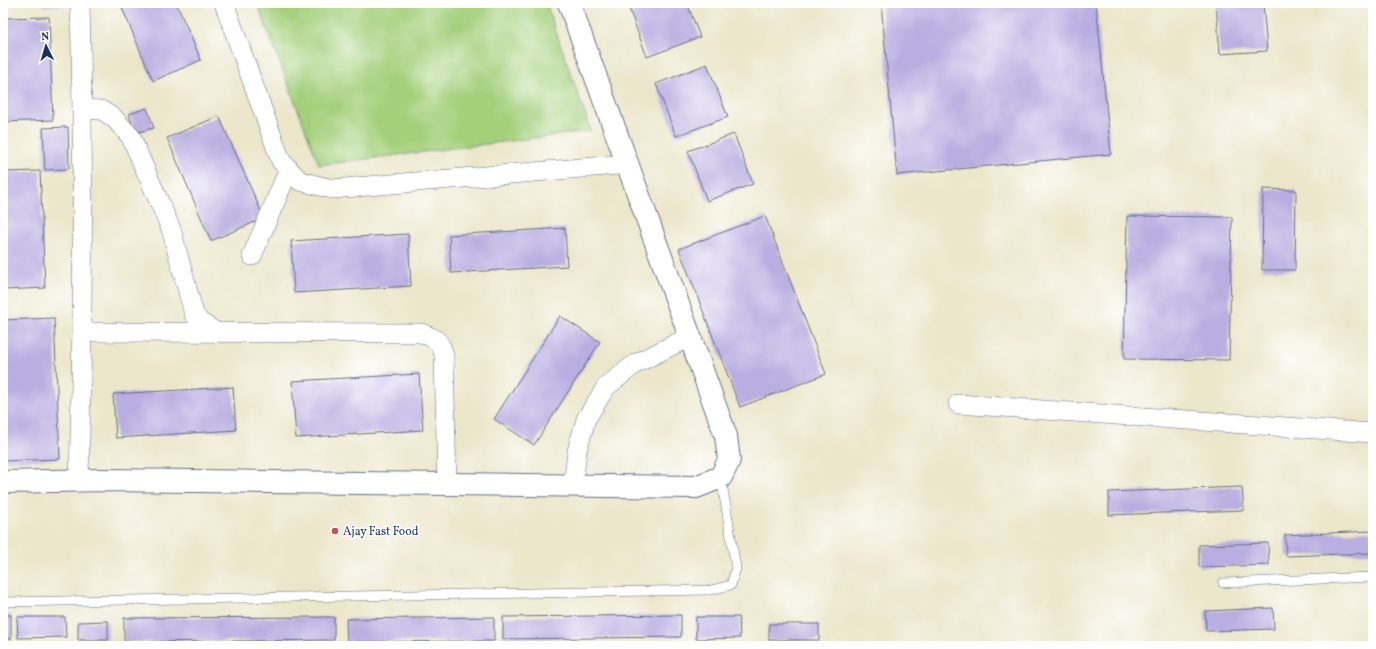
<svg xmlns="http://www.w3.org/2000/svg" width="1376" height="649" font-family="Vollkorn,serif">
  <style>
    .green { fill: #a4d07c; stroke: #60806d }
    .building { fill: #b9aee1 }
    .lines { fill: none; stroke-linecap: round; stroke-linejoin: round }
    .service-casing { stroke: #646f84; stroke-width: 10 }
    .minor-casing { stroke: #646f84; stroke-width: 20 }
    .tertiary-casing { stroke: #646f84; stroke-width: 24 }
    .service { stroke: #fff; stroke-width: 9 }
    .minor { stroke: #fff; stroke-width: 19 }
    .tertiary { stroke: #fff; stroke-width: 22 }
    .poi-dot { fill: #d1495b; stroke: #fff; stroke-width: 1.5 }
    .labels { text-anchor: middle; stroke-width: 3; stroke-linejoin: round; paint-order: stroke }
    .poi-label { font-size: 12px; fill: #1b2f5e; stroke: #fff; text-anchor: start }
  </style>
  <rect width="100%" height="100%" fill="#fff"/>
  <filter id="ink" filterUnits="userSpaceOnUse"><feTurbulence type="fractalNoise" baseFrequency=".025" numOctaves="2"/><feDisplacementMap in="SourceGraphic" scale="8" xChannelSelector="R" yChannelSelector="G"/><feConvolveMatrix kernelMatrix="1 2 1 2 8 2 1 2 1" color-interpolation-filters="sRGB"/></filter>
  <filter id="wash" filterUnits="userSpaceOnUse"><feTurbulence type="fractalNoise" baseFrequency=".012" numOctaves="4" result="noise"/><feDisplacementMap in="SourceGraphic" scale="16" xChannelSelector="R" yChannelSelector="G"/><feGaussianBlur stdDeviation="0.9" result="paint"/><feColorMatrix in="noise" values="0 0 0 0 0 0 0 0 0 0 0 0 0 0 0 0 0 1.4 0 .05"/><feComposite in="paint" operator="in"/></filter>
  <g filter="url(#wash)">
    <rect width="100%" height="100%" fill="#ece6ca"/>
    <polygon class="green" points="257,3 546,3 591,131 319,165"/>
    <g id="blocks">
      <g class="building">
        <polygon points="44,3 67,3 67,5 44,6"/>
        <polygon points="120,3 176,3 201,60 153,81"/>
        <polygon points="627,3 687,3 700,37 647,57"/>
        <polygon points="881,3 1096,3 1111,154 897,175"/>
        <polygon points="1216,3 1263,3 1267,51 1220,54"/>
        <polygon points="49,17 53,120 3,122 3,18"/>
        <polygon points="707,64 728,117 676,136 656,84"/>
        <polygon points="147,108 154,128 135,133 129,114"/>
        <polygon points="219,116 264,218 211,241 167,138"/>
        <polygon points="68,127 69,169 45,170 43,128"/>
        <polygon points="734,134 753,184 707,201 688,151"/>
        <polygon points="40,171 45,288 3,290 3,172"/>
        <polygon points="1263,189 1296,190 1295,270 1262,270"/>
        <polygon points="765,216 826,374 740,407 679,249"/>
        <polygon points="1127,216 1232,217 1229,360 1124,359"/>
        <polygon points="565,228 567,266 451,273 449,235"/>
        <polygon points="408,234 411,286 294,293 291,241"/>
        <polygon points="560,316 600,342 534,445 494,419"/>
        <polygon points="54,318 60,459 3,461 3,320"/>
        <polygon points="419,374 423,430 296,438 292,381"/>
        <polygon points="233,387 236,430 116,438 113,394"/>
        <polygon points="1242,487 1244,510 1109,515 1109,492"/>
        <polygon points="1373,531 1373,553 1286,556 1285,535"/>
        <polygon points="1268,543 1269,565 1199,567 1199,545"/>
        <polygon points="1273,608 1274,629 1206,631 1205,611"/>
        <rect x="3" y="615" width="8" height="24"/>
        <polygon points="681,615 681,637 503,639 503,617"/>
        <polygon points="17,617 65,617 66,637 18,638"/>
        <polygon points="334,617 334,640 124,642 124,618"/>
        <polygon points="494,617 494,641 347,642 346,619"/>
        <polygon points="696,617 739,617 740,638 696,639"/>
        <polygon points="108,621 108,640 78,640 78,622"/>
        <rect x="769" y="624" width="50" height="16"/>
      </g>
    </g>
  </g>
  <g filter="url(#ink)">
    <use href="#blocks" fill-opacity="0" stroke="#646f84" stroke-width="1"/>
    <g class="lines">
      <defs>
        <g id="service">
          <polyline points="1223,583 1373,577"/>
          <polyline points="3,602 711,590 731,585 736,568 721,477"/>
        </g>
        <g id="minor">
          <polyline points="224,3 281,161 300,181 332,189 629,164"/>
          <polyline points="82,109 101,110 114,118 131,137 171,229 194,314 200,322 216,332"/>
          <polyline points="252,256 289,169"/>
          <path d="M82,332L421,333C435,338 440,340 444,355L447,484"/>
          <polyline points="958,404 1373,433"/>
          <path d="M79,481C83,321 84,162 80,3"/>
          <polyline points="573,486 577,451 586,419 606,387 635,364 691,336"/>
        </g>
        <polyline id="tertiary" points="3,482 103,480 696,487 721,477 729,460 726,436 569,3"/>
      </defs>
      <use href="#service" class="service-casing"/>
      <use href="#minor" class="minor-casing"/>
      <use href="#tertiary" class="tertiary-casing"/>
      <use href="#service" class="service"/>
      <use href="#minor" class="minor"/>
      <use href="#tertiary" class="tertiary"/>
    </g>
  </g>
  <circle class="poi-dot" cx="335" cy="531" r="4"/>
  <g class="labels">
    <g class="poi-label">
      <text x="343" y="535">Ajay Fast Food</text>
    </g>
  </g>
  <rect width="1376" height="649" fill="none" stroke="#fff" stroke-width="16"/>
  <g transform="translate(46 46) rotate(355)" stroke="#ffffff" stroke-width="3" paint-order="stroke">
  <path d="M0-3L7 15L0 10L-7 15Z" fill="#1b2f5e"/>
  <text y="-6" font-size="11" font-weight="bold" text-anchor="middle" fill="#1b2f5e">N</text>
  </g>
</svg>
